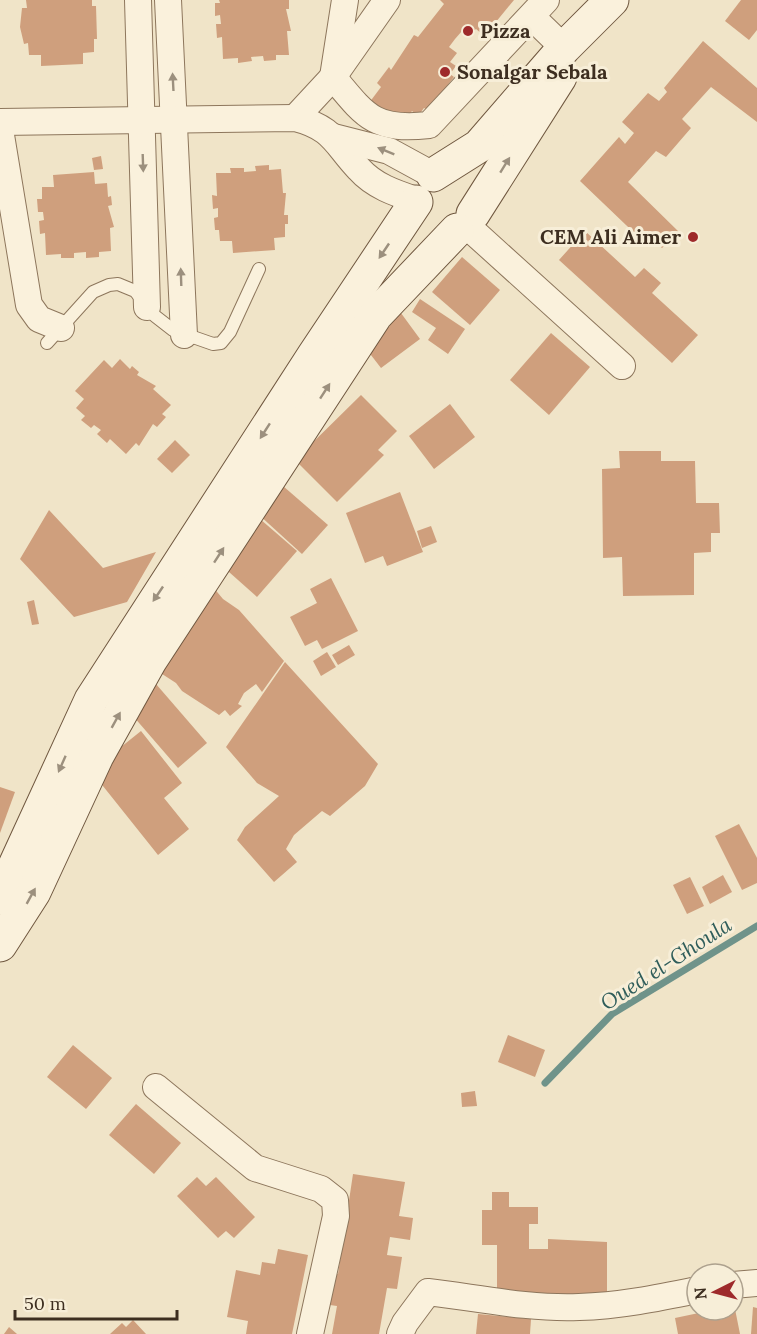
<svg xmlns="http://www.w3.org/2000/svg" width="757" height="1334" font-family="Lora,serif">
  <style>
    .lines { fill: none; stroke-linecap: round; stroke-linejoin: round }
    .stream { stroke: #6f938a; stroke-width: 7 }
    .building { fill: #cf9f7d }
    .service-casing { stroke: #8d765c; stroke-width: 14 }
    .minor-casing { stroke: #8d765c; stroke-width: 28 }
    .secondary-casing { stroke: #6f573f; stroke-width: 35 }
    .service { stroke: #faf1dc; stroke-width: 12 }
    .minor { stroke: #faf1dc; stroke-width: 26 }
    .secondary { stroke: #faf1dc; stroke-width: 33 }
    .oneway { fill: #9c907e }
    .poi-dot { fill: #9e2a2b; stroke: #f7eed8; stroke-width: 2 }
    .labels { text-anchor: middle; stroke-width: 6; stroke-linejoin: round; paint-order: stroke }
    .poi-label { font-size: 20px; font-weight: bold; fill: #3d2e20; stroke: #f7eed8; text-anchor: start }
    .water-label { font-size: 21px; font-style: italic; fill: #2f5d5a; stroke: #f7eed8 }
  </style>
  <rect width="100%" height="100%" fill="#f0e4c8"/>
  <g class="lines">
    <path class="stream" d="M545,1083L612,1014L757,926"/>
  </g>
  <g class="building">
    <path d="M26,0H92V6H96L97,39H94V52L83,53V64L41,66V55H29L28,43L24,44L20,27L22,8H27Z"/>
    <path d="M219,0H289V9H286L291,31H287L289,55H276V60L264,61L263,56L251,57L252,61L238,63V58L223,59L222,37L217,38L216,24H221L220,15L215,16V3H220Z"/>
    <path d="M440,0H514L491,28L488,26L482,34L476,29L468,35L462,31L455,39L449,47L457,53L450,62L456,66L450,74L454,77L428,110L424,108L418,116L412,111L406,119L393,122L369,103L381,87L377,83L389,67L391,70L414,35L418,37L444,4Z"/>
    <path d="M741,0H757V30L749,40L725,21Z"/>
    <path d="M703,41L757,88V122L711,87L682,119L691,128L666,157L656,151L628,182L679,232L662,248L657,243L649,247L580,181L619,137L625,144L634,133L622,122L648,93L659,101L667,92L664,88Z"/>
    <path d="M101,156L103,169L94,170L92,158Z"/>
    <path d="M269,165V170L281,169L283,193H286L284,215H288V224H285V237L274,238L275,250L233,253L232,241H220L219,230H215L214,218L218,217V208L213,209L212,195L217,196L216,173H231L230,168H244V172L256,171L255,166Z"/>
    <path d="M94,172L95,184L107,183L108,197L111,196L112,205L108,206L114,227L110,228L111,251L99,252V257L86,258V252L74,253V258H61V254L46,255L45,233L40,234L39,221L44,220L43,212H38L37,199H42V187H54L53,175Z"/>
    <path d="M585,231L635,277L644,268L661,283L652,293L698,335L672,363L559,260Z"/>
    <path d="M462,257L500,290L470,325L432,292Z"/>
    <path d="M420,299L465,329L448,354L428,340L436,328L412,312Z"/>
    <path d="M398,309L420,339L381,368L364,346L390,326L385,319Z"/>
    <path d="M551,333L590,367L549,415L510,380Z"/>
    <path d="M120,359L130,369L132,366L139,372L137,375L156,386L153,389L171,405L162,414L166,417L157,427L153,424L139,446L136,443L126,454L110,439L107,443L97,434L101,430L94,425L91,428L81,420L85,416L76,408L84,399L75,391L104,360L112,368Z"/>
    <path d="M361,395L397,431L378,450L384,455L337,502L295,460Z"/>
    <path d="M450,404L475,437L434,469L409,436Z"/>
    <path d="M175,440L190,455L172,473L157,459Z"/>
    <path d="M619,451H661V461H695L696,503H719L720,533H711V552L694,553V595L623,596L622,557L603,558L602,469L620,468Z"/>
    <path d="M283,486L328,525L302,554L258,514Z"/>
    <path d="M400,492L423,552L387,566L383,556L365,563L346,513Z"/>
    <path d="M49,510L103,568L156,552L127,602L74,617L20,559Z"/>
    <path d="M260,519L297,551L257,597L220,564Z"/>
    <path d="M431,526L437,542L422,548L417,531Z"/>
    <path d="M331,578L358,631L322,649L317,640L305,646L290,617L317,603L310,589Z"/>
    <path d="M213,587L223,599L239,610L284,661L262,692L256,684L244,693L238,704L242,706L230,716L225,710L219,715L182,691L176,683L159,672Z"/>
    <path d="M34,600L39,624L32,625L27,602Z"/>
    <path d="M349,645L355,655L338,665L332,655Z"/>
    <path d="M327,652L336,667L321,676L313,661Z"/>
    <path d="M285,662L378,764L365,786L330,816L322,811L294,835L286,849L297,862L274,882L237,840L245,827L279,796L257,783L226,747Z"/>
    <path d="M156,684L207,743L178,768L127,709Z"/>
    <path d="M141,731L182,783L164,798L189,829L158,855L91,771Z"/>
    <path d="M0,787L15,792L0,833Z"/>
    <path d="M739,824L757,858V883L742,890L715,836Z"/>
    <path d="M723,875L732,892L710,904L702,887Z"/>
    <path d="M690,877L704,906L687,914L673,885Z"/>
    <path d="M508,1035L545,1050L535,1077L498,1062Z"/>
    <path d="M73,1045L112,1078L86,1109L47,1077Z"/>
    <path d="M475,1091L477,1106L462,1107L461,1093Z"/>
    <path d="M136,1104L181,1143L154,1174L109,1135Z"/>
    <path d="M353,1174L405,1182L399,1216L413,1218L410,1240L390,1237L387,1255L402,1257L397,1289L387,1288L379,1334H332L337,1306L323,1304L328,1272L338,1274Z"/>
    <path d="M197,1177L206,1186L216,1177L255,1217L234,1238L226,1231L218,1238L177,1196Z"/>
    <path d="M492,1192H509V1207H538V1224H529V1249H548V1239L607,1242V1298L497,1299V1245H482V1210H492Z"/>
    <path d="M278,1249L308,1255L292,1334H246L248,1321L227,1317L236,1270L260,1275L262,1262L275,1264Z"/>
    <path d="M734,1304L740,1334H678L675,1318L713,1310H733Z"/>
    <path d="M753,1307L757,1308V1334H751Z"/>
    <path d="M478,1314L531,1319L530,1334H476Z"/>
    <path d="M133,1320L146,1334H110L122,1323L126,1327Z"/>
    <path d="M9,1327L17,1334H4Z"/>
  </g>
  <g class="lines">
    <g class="service-casing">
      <path id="service" d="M47,343L93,292L109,285L118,284L135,291L155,316L173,330L213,344L221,343L230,332L259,269"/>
    </g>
    <g class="minor-casing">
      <g id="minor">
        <path d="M138,0L147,307"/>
        <path d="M168,0L184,335"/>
        <path d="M345,0L333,77C366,117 375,131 429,125L546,0"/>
        <path d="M532,17L564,48"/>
        <path d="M295,118L333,77L387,0"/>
        <path d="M0,122L295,118C334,128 335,144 359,169C374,186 395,193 416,200"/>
        <path d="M0,129L29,305L39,319L61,328"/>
        <path d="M334,137L389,151L433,175"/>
        <path d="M466,225L622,366"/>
        <path d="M156,1087L255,1168L321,1189L335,1200L336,1216L310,1334"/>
        <path d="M733,1285L757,1283"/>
        <path d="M400,1334L405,1323L428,1292C478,1298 529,1309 579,1307C619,1306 658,1298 697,1290"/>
      </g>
    </g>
    <g class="secondary-casing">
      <g id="secondary">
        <path d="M433,175L479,146L564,48L612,0"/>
        <path d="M473,214L560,77"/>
        <path d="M0,898L91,700L314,355L416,202"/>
        <path d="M0,945L34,892L97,756L150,661L376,315L457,230"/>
      </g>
    </g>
    <use href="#service" class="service"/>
    <use href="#minor" class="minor"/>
    <use href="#secondary" class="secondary"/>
  </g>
  <defs><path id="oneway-solid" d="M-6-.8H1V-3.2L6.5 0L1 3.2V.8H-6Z" transform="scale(1.5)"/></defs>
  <g class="oneway">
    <use href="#oneway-solid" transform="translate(173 82) rotate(-93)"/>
    <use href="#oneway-solid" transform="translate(386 151) rotate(-158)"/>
    <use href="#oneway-solid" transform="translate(143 163) rotate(88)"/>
    <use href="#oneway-solid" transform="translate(505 165) rotate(-58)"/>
    <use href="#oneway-solid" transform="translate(384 251) rotate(124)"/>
    <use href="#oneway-solid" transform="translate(181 277) rotate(-92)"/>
    <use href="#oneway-solid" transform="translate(325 391) rotate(-57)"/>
    <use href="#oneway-solid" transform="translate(265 431) rotate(123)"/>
    <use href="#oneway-solid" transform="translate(219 555) rotate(-57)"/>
    <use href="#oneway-solid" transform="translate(158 594) rotate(124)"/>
    <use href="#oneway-solid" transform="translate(116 720) rotate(-61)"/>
    <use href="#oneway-solid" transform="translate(62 764) rotate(114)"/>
    <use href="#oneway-solid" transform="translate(31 896) rotate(-61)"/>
  </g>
  <g class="poi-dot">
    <circle cx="468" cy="31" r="6"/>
    <circle cx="445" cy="72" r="6"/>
    <circle cx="693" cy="237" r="6"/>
  </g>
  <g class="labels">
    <g class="poi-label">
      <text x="480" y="38">Pizza</text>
      <text x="457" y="79">Sonalgar Sebala</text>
      <text x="681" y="244" text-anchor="end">CEM Ali Aimer</text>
    </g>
    <g class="water-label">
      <text transform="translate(666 964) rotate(-33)" y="7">Oued el-Ghoula</text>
    </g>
  </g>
  <g transform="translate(715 1292) rotate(264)"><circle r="28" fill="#f7eed8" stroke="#ada18e" stroke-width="1.5"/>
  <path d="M0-4.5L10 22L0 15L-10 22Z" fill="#9e2a2b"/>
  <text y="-9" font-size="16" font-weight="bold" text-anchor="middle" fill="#3d2e20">N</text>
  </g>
  <path d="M15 1310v9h162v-9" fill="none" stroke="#3d2e20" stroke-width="3"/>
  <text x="24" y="1310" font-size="18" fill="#3d2e20" stroke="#f7eed8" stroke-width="4.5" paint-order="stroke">50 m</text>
</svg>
